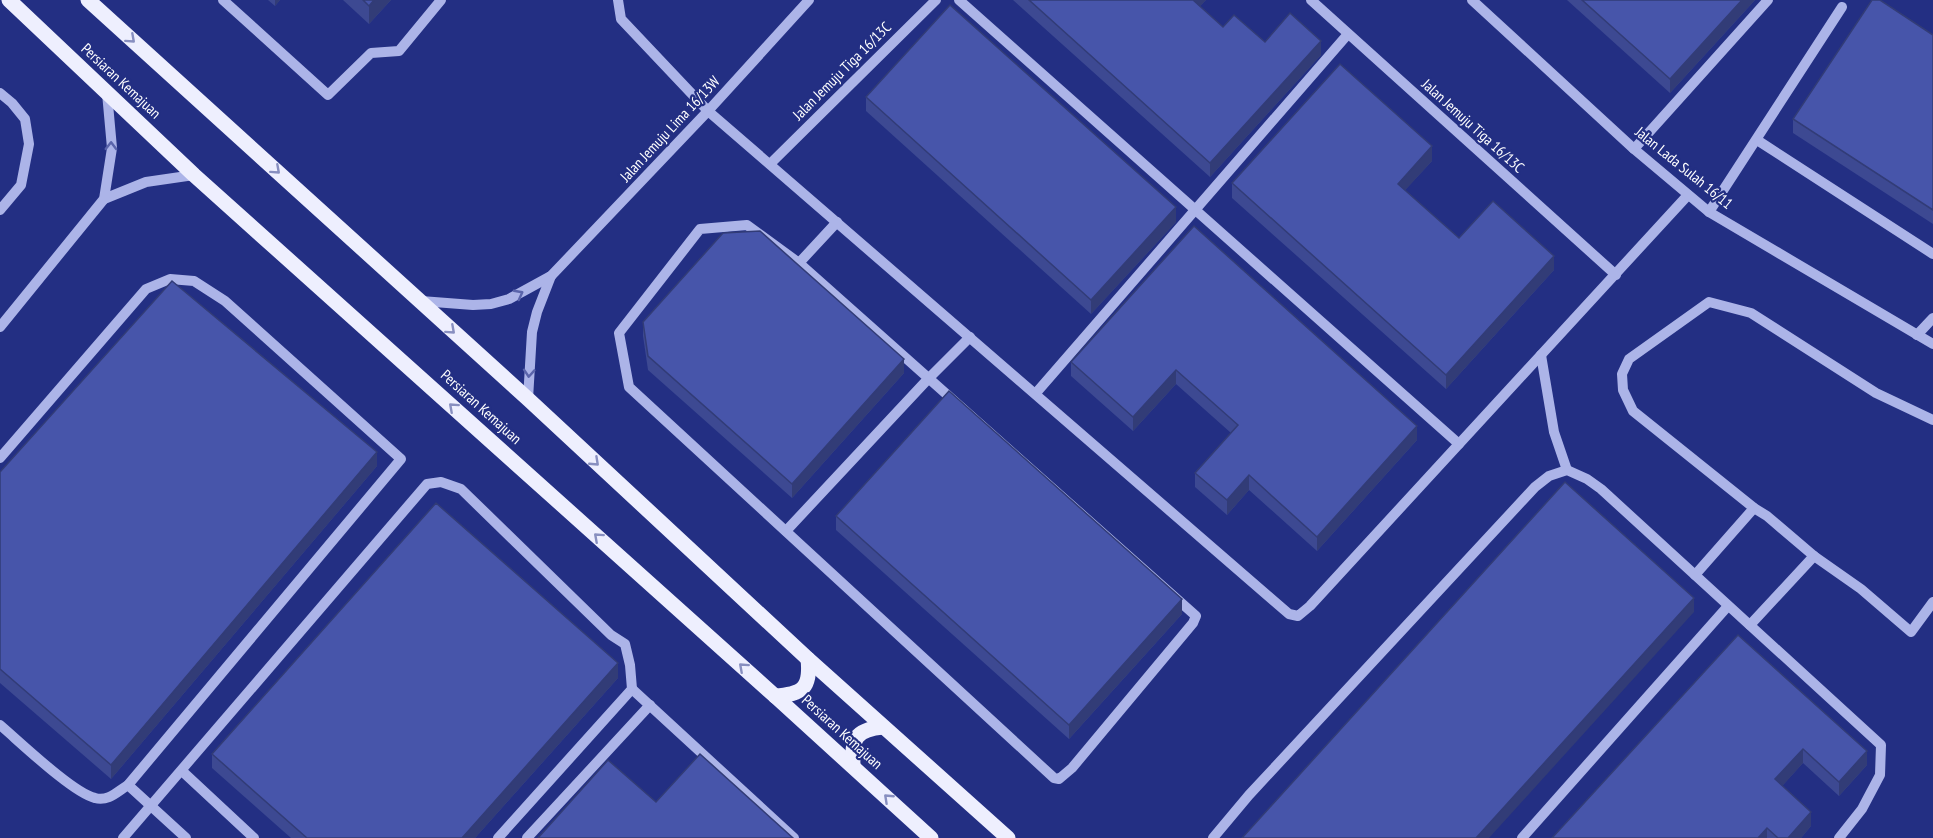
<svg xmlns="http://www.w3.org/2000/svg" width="1933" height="838" font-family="'PT Sans Narrow',sans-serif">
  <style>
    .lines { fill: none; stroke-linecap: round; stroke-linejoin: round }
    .minor { stroke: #acb4e8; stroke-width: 10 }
    .major { stroke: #eeeffe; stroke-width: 15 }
    .wall { fill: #3d4992 }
    .shaded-wall { fill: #323c77 }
    .building { fill: #4755aa; stroke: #323c77; stroke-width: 1.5 }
    .oneway { stroke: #888fc0 }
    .oneway2 { stroke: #5a64ab }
    .labels { text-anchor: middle; stroke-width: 4.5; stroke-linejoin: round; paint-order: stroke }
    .street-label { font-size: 15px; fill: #fff; stroke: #232f83 }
  </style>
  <rect width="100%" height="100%" fill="#232f83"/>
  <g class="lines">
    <g class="minor">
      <path d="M223,0L328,95L371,53L399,51L441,0"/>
      <path d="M618,0L621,19L708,111L1289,614L1298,616L1310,606L1688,195"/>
      <path d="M959,0L1459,444"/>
      <path d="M1311,0L1616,275"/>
      <path d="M1472,0L1634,149L1709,212L1933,344"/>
      <path d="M0,93L12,103L25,119L29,144L21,185L0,210"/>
      <path d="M1757,140L1933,254"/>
      <path d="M1634,149L1768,0"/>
      <path d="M770,164L936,0"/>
      <path d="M104,199L146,182L194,175"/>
      <path d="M1709,212L1842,7"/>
      <path d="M747,225L799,263L1196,616L1193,623L1072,768L1059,779L1054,778L629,387L619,333L700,229Z"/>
      <path d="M799,263L837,222"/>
      <path d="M421,301L473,305L491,304L509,299L551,276L708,111L809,0"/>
      <path d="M0,327L104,199L112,148L107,93"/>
      <path d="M1917,335L1933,318"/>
      <path d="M1541,355L1554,432L1567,470"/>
      <path d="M1036,393L1348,34"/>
      <path d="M528,399L532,332L537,312L551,276"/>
      <path d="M1933,420L1876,393L1751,313L1709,302L1629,359L1622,374L1623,390L1633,411L1754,508L1767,516L1814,556L1861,589L1911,632L1933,602"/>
      <path d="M0,458L146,289L170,279L194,281L225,301L401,459L128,785C118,791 108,802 95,798C73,793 20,742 0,725"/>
      <path d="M786,531L928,379L970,337"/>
      <path d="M1695,575L1754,508"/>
      <path d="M1750,625L1814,556"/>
      <path d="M632,689L794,838"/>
      <path d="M182,771L254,838"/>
      <path d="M128,785L186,838"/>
      <path d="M123,838L427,484L441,482L461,489L611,635L625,644L630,665L632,689L498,838"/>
      <path d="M527,838L650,705"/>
      <path d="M1213,838L1249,795L1535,487L1549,476L1567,470L1587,479L1601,489L1881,745L1880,775L1862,809L1839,838"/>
      <path d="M1522,838L1728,606"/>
    </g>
    <g class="major">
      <path d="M9,0L194,175L775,696L931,838"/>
      <path d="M88,0L528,399L808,659L1008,838"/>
      <path d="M775,696C803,694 811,688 808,659"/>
      <path d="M853,766C852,739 854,730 883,727"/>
    </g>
  </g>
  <g class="wall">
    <path d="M268,0H280L275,6Z"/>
    <path d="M343,0H391L369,24Z"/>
    <path d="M1013,0H1206L1200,6L1223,27L1265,42L1321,55L1210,177Z"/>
    <path d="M1567,0H1755L1670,93Z"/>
    <path d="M1933,35V224L1793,133V119Z"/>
    <path d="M866,97L1176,222L1091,314L866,111Z"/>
    <path d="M1432,161L1405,190L1459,238L1554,270L1446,389L1232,198V183Z"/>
    <path d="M1194,226L1417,440L1317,551L1249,490L1227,515L1195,487V473L1231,433L1176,384L1133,431L1071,376V362Z"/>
    <path d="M643,322L904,373L792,498L648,370L643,336Z"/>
    <path d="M377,466L111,779L0,683V472Z"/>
    <path d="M836,516L1182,614L1069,739L836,530Z"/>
    <path d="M1738,635L1867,765L1839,796L1803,763L1782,786L1811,826L1801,838H1552Z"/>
    <path d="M618,678L475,838H291L212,768V754Z"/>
  </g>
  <g class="shaded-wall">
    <path d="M275,0H280L275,6Z"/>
    <path d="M374,0H391L369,24V6Z"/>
    <path d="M1193,0H1206L1193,14Z"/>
    <path d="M1742,0H1755L1670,93V79Z"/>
    <path d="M1321,41V55L1210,177V163Z"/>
    <path d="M1432,146V161L1398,198V184Z"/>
    <path d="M1176,207V222L1091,314V300Z"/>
    <path d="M1554,256V270L1446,389V375Z"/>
    <path d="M904,359V373L792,498V484Z"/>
    <path d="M1176,370V384L1133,431V417Z"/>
    <path d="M1417,426V440L1317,551V537Z"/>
    <path d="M377,452V466L111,779V765Z"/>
    <path d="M1249,475V490L1227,515V500Z"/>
    <path d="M1694,598V612L1489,838H1476Z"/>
    <path d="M1182,599V614L1069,739V725Z"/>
    <path d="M618,663V678L475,838H462Z"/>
    <path d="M1803,749V763L1775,794V779Z"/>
    <path d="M1867,751V765L1839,796V782Z"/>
    <path d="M1811,812V826L1801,838H1788Z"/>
    <path d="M1767,828V838H1758Z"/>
  </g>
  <g class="building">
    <path d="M363,0H374L369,6Z"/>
    <path d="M1029,0H1193L1223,27L1234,15L1265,42L1290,13L1321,41L1210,163Z"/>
    <path d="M1582,0H1742L1670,79Z"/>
    <path d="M1872,0H1880L1933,35V210L1793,119Z"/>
    <path d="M950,5L1176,207L1091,300L866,97Z"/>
    <path d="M1340,64L1432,146L1398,184L1459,238L1493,201L1554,256L1446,375L1232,183Z"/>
    <path d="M1194,226L1417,426L1317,537L1249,475L1227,500L1195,473L1238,425L1176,370L1133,417L1071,362Z"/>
    <path d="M760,231L904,359L792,484L648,356L643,322L723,233Z"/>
    <path d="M172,281L377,452L111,765L0,669V472Z"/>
    <path d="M949,391L1182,599L1069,725L836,516Z"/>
    <path d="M1565,482L1694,598L1476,838H1242Z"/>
    <path d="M436,503L618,663L462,838H307L212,754Z"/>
    <path d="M1738,635L1867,751L1839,782L1803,749L1775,779L1811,812L1788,838H1778L1767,828L1758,838H1552Z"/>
    <path d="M700,754L793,838H538L608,760L656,802Z"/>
  </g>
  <defs><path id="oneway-chevron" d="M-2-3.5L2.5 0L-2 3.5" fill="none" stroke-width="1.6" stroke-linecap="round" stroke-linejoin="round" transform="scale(1.5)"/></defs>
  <g class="oneway">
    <use href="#oneway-chevron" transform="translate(131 39) rotate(42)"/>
    <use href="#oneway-chevron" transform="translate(276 170) rotate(42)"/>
    <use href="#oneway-chevron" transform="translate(451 330) rotate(42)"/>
    <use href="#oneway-chevron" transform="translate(453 407) rotate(-138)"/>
    <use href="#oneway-chevron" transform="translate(595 462) rotate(43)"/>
    <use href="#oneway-chevron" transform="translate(598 537) rotate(-138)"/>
    <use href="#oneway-chevron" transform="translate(743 667) rotate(-138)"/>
    <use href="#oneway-chevron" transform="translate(888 798) rotate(-137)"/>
  </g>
  <g class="oneway2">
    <use href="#oneway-chevron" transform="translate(111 146) rotate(-89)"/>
    <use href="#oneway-chevron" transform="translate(519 294) rotate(-28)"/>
    <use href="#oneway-chevron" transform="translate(529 373) rotate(94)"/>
  </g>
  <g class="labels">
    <g class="street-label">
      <text transform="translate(842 71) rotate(-45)" y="5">Jalan Jemuju Tiga 16/13C</text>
      <text transform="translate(121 81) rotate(43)" y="5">Persiaran Kemajuan</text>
      <text transform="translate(1473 126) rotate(42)" y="5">Jalan Jemuju Tiga 16/13C</text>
      <text transform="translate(670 129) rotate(-47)" y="5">Jalan Jemuju Lima 16/13W</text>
      <text transform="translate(1684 168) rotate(39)" y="5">Jalan Lada Sulah 16/11</text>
      <text transform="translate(481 407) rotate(42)" y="5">Persiaran Kemajuan</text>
      <text transform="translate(842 732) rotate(42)" y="5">Persiaran Kemajuan</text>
    </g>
  </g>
</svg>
